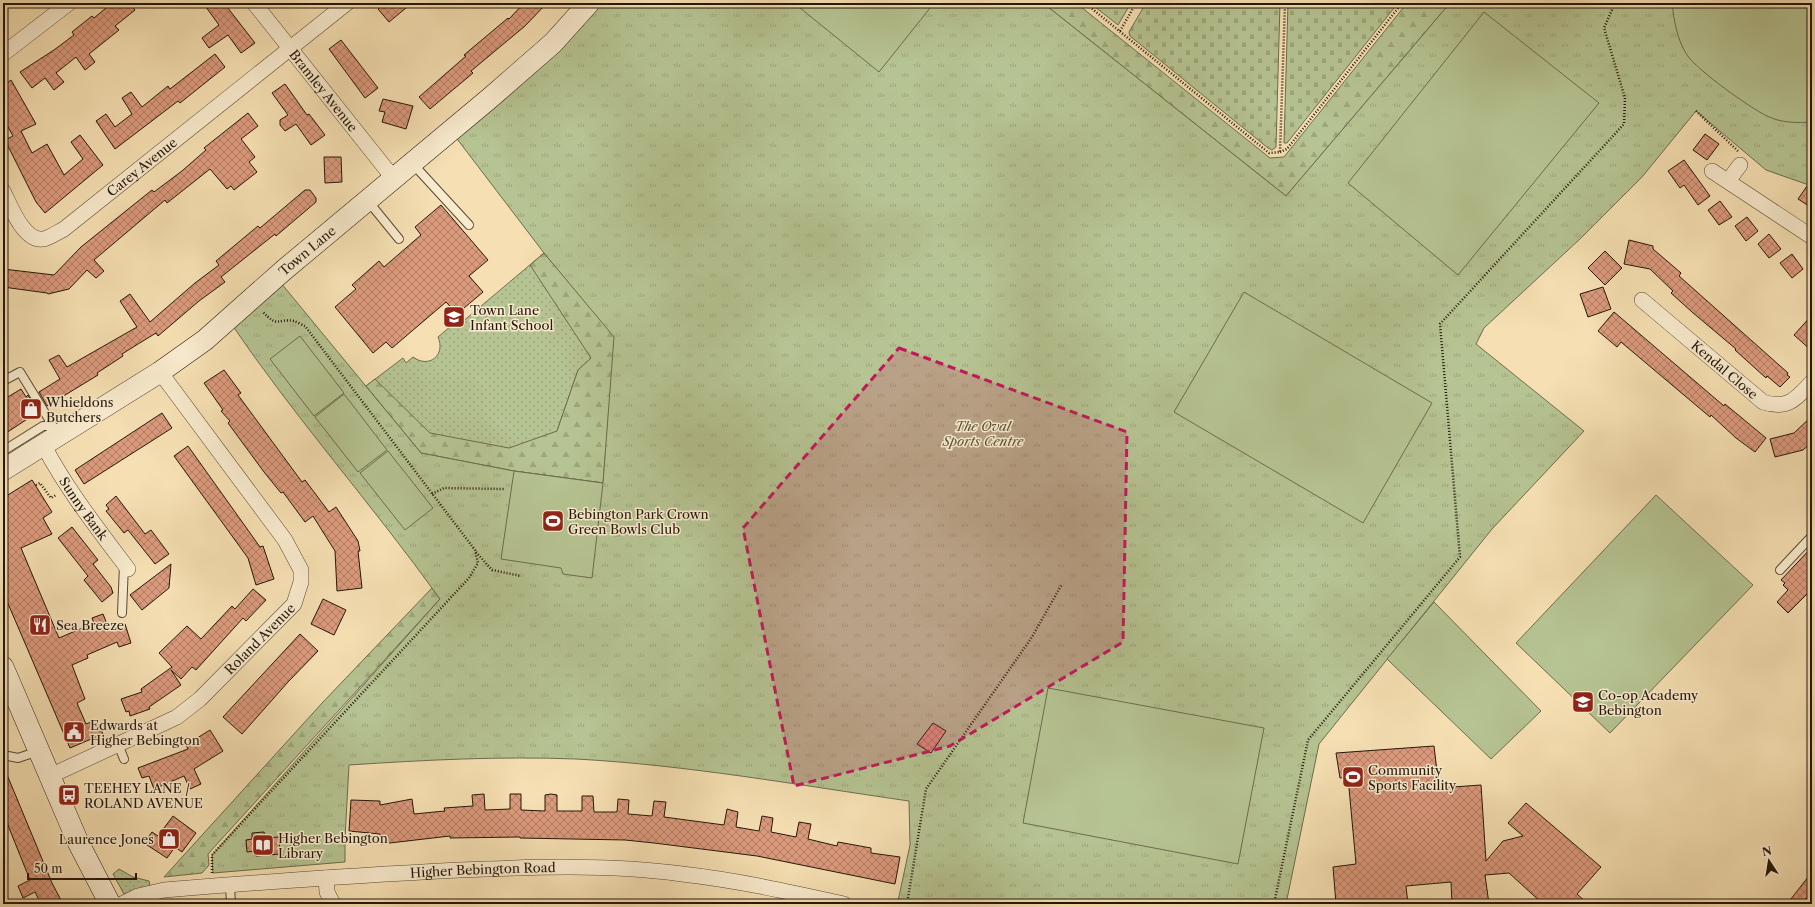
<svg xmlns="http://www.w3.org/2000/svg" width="1815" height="907" font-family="'Libre Caslon Text',serif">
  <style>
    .grass { fill: url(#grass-dots); stroke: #6d6c4e }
    .forest { fill: url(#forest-firs); stroke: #6d6c4e }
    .cemetery { fill: url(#cemetery-stones); stroke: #6d6c4e }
    .park { fill: url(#park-tufts); stroke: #6d6c4e }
    .pitch { fill: #b6c392; stroke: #6d6c4e }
    .building { fill: url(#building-cross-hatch); stroke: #241609 }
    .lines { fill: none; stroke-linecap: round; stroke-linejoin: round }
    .lane-casing { stroke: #584834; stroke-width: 10 }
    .street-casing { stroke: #584834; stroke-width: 16 }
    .secondary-casing { stroke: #241609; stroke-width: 22 }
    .path { stroke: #241609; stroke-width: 2.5; stroke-dasharray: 1 2; stroke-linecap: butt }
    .lane { stroke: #f9ebce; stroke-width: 8 }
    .street { stroke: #f9ebce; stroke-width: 15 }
    .secondary { stroke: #f9ebce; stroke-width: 21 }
    .marked { fill: #c2185b; fill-opacity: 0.2; stroke: #c2185b; stroke-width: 3; stroke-dasharray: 8 5; stroke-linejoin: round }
    .labels { text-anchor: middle; stroke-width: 3; stroke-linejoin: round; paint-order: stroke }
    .street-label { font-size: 13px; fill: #241609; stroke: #f9ebce }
    .poi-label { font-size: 13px; fill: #241609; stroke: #f9ebce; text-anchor: start }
    .park-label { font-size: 13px; font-style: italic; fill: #575339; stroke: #f9ebce }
  </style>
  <defs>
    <pattern id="grass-dots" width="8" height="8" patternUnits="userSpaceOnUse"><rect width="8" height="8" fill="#b6c392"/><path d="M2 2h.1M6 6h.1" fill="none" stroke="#9ca77d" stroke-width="1.8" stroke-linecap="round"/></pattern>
    <pattern id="forest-firs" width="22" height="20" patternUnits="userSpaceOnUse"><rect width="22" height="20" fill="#b6c392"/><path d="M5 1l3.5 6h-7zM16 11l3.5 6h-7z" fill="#9ca77d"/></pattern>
    <pattern id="cemetery-stones" width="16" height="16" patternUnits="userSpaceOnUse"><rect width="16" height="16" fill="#b6c392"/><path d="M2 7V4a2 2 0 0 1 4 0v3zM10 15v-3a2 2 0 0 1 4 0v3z" fill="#9ca77d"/></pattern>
    <pattern id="park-tufts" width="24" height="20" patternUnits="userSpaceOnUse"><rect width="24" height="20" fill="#b6c392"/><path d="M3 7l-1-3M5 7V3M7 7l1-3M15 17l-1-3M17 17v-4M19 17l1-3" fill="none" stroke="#9ca77d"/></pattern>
    <pattern id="building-cross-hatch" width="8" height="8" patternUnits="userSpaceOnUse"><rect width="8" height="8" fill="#dc9a7d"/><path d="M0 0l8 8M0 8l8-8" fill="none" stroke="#b27d65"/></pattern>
  </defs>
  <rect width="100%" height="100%" fill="#f6e0b3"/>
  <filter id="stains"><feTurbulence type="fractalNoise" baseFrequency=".005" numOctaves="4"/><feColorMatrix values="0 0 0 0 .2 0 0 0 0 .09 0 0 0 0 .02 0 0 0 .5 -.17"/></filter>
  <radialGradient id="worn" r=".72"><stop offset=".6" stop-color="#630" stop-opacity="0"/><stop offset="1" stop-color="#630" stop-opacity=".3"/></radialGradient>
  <g class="grass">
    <path d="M544,253L615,337L578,370L557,431L514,471L421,453L366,386L403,358L406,363L413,357C429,369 446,355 438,337L458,320L461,323Z"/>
    <path d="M119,869L133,877L149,881L150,886L124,894L113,874Z"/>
  </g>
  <g class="forest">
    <path d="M1043,3H1076L1270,158L1284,157L1407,3H1450L1286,196Z"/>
    <path d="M544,253L615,337L603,483L514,471L421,453L366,386L375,379L430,433L509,448L557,431L578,370L591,358L530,265Z"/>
    <path d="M432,588L440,599L208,854L209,865L202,873L164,877L323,702Z"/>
  </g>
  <g class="cemetery">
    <path d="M1090,3H1131L1118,25Z"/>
    <path d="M1146,3H1280L1276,147L1272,150L1268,148L1130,36L1129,32Z"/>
    <path d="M1288,3H1398L1287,143H1284Z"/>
  </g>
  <path class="park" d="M589,3H1043L1286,196L1450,3H1812V188L1806,184L1766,170L1696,111L1642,177L1581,238L1484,328L1476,344L1584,431L1492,529L1319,744L1286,904H899L898,901L910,845L909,801C798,785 687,765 576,759C500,756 425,760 349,765L345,838V862L213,873L212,855L440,599C372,504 294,417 228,319L276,277L421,453L514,471L603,483L614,337L544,253L451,131Z"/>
  <g class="pitch">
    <path d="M794,3H934L879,72Z"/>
    <path d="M1672,3H1812V122C1797,123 1781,123 1767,116C1750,108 1697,70 1687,55C1677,40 1674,20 1672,3Z"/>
    <path d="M1484,12L1599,103L1458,275L1348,183Z"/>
    <path d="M1244,292L1432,403L1363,523L1174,412Z"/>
    <path d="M300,336L344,393L314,416L270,359Z"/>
    <path d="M344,394L387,450L358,472L315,417Z"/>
    <path d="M388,451L433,508L405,530L360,473Z"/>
    <path d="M514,471L603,483L592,578L563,574L561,568L501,559Z"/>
    <path d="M1656,495L1753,585L1610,733L1516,643Z"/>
    <path d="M1434,602L1541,711L1491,759L1387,659Z"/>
    <path d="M1048,688L1264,728L1238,864L1023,823Z"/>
  </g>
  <g class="building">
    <path d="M112,3H129L135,10L115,26L119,30L89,54L95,62L85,70L76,57L56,73L64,82L54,90L45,78L32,88L20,72L54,50L74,35L72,32L92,16L94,18Z"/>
    <path d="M203,3H224L255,43L241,53L228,35L209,48L202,38L219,25Z"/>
    <path d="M385,3H412L389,22L378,9Z"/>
    <path d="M524,3H547L525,26L471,71L473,73L430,109L419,97L466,56L464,55L508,18L509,19Z"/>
    <path d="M341,40L378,88L365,98L329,49Z"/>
    <path d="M215,54L225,67L180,103L178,101L115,149L96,121L106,114L115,127L132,114L122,98L131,92L142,107L168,86L170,89Z"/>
    <path d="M11,80L36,124L21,131L32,153L47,144L64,175L83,159L71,142L80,135L103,165L45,213L36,202L5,140L13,136L3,118V86Z"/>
    <path d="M285,84L307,115L309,114L325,135L311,145L296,124L285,131L280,125V120L288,115L272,93Z"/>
    <path d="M383,99L413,106L406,129L382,122L385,112L379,111Z"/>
    <path d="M248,113L258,126L241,139L255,157L249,162L257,172L234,190L231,186L227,189L210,169L167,203L165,200L94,260L104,271L96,278L87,270L69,289L48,294L47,293L3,287V269L54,275L81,247L152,190L154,192L182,171L206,150L204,148Z"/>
    <path d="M1705,134L1719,144L1707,160L1693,150Z"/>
    <path d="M324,157H341L342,182L325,183Z"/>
    <path d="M1684,160L1710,196L1698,205L1684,185L1680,188L1668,171Z"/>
    <path d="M1812,179V208L1798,199Z"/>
    <path d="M305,190H310L316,198V202L276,236L275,234L221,277L225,282L199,301L158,336L156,333L138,344L122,354L123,356L97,373L98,375L47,406L39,392L60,379L49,360L59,355L67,367L137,327L120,301L130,294L150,322L195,283L219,265L216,261L258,226L260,228Z"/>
    <path d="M1720,201L1732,217L1719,225L1708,210Z"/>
    <path d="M441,205L488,260L469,276L483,292L457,314L446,302L392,348L386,342L373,353L335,307L356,289L352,285L379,261L384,267L421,235L415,227Z"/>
    <path d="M1747,217L1758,231L1746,241L1735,226Z"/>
    <path d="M1769,234L1781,249L1769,258L1758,244Z"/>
    <path d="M1629,240L1653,246V249L1681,273L1679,276L1788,373L1787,375L1790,377L1780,387L1767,376L1766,378L1735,350L1736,349L1692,312L1671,293L1673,291L1650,269L1624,264Z"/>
    <path d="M1605,251L1622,268L1605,285L1588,268Z"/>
    <path d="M1792,254L1803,269L1792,278L1780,263Z"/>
    <path d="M1603,287L1611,309L1588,317L1580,294Z"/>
    <path d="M1614,312L1724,406L1725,404L1766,438L1755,452L1736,438L1711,415L1710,417L1621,342L1617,347L1598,331Z"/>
    <path d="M1812,315V351L1794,335Z"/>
    <path d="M224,370L241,393L238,395L302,482L305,480L329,512L336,507L358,541L360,551H358L362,588L337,591L335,551L323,532L313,516L305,522L283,492L281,493L264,472L228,423L230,421L221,411L223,410L204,383Z"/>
    <path d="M21,389L26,397L28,395L38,412L3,435V400Z"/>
    <path d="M162,413L172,428L84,484L75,470Z"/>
    <path d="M1812,416V442L1803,450L1775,457L1770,439L1794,433Z"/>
    <path d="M188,446L260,547L263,546L274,579L256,585L248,558L174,456Z"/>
    <path d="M32,480L52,512L43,518L52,534L21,548L59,638L94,623L92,618L103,614L109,629L125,624L131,643L119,647L117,642L87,655L88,658L72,665L85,699L77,703L86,724L97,720L103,734L70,748L3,592V498Z"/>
    <path d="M116,496L145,534L151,530L169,554L155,564L128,530L124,533L106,511L109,509L106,505Z"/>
    <path d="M72,527L98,560L93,564L111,587L113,593L102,602L84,580L88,576L58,538Z"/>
    <path d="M1812,547V589L1788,613L1777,602L1788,590L1783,585L1785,583L1781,580Z"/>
    <path d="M171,564L169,588L142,610L130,595Z"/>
    <path d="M253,589L266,600L246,621L243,618L196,670L192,667L181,679L171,670L181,685L149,707L150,709L130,716L129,711L126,712L121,699L142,692L141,689L172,667L159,653L187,626L201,639L232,606L235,609Z"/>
    <path d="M323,599L346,610L334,635L311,624Z"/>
    <path d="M300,634L318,651L288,682L242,734L223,717Z"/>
    <path d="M933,723L946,731L931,753L917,744Z"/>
    <path d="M210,730L223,751L194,769L201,784L190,789L184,776L154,789L149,776L142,778L138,768L188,749L186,745Z"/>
    <path d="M1434,746L1439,788L1481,785L1486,861L1503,841L1523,836L1508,823L1526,803L1601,867L1577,894L1588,904H1543L1509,873L1485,875L1489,904H1452L1451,882L1406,886L1408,904H1336L1333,867L1356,864L1348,777L1340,778L1336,753Z"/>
    <path d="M3,765L52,883L63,904H41L35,892L23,898L18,886L30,880L3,813Z"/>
    <path d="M484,794L485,810L510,809V794H521V810L545,811V795L551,794L557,795V811H582V796H593L594,812H617L618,799L629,800L628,814L652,816L654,801L666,802L664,817L724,825L727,809L738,812L736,827L759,831L762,816L773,818L771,832L796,837L799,822L811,824L808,839L837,846L838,842L871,848V853L900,857L895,884L757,856L654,843L625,840L520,838V837L450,838V836L381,844L380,834L349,831L351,800L380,801V805L412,799L414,814L445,811L444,808L473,806L472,795Z"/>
    <path d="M173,816L196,833L182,852L175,847L167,858L144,843L152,832L158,836Z"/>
    <path d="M264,832L265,838L279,837L280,854L256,856V851L247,852L246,840L252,839V833Z"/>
    <path d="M1812,872V891L1802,904H1787Z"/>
  </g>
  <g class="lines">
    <g class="lane-casing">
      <g id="lane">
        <path d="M413,164L469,225"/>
        <path d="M368,201L399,239"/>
        <path d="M3,381L20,372L53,426"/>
        <path d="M3,451L43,426H53L55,430"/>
        <path d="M1780,570L1812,536"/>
        <path d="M122,613L124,565"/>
        <path d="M118,744L124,759"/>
        <path d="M3,755L18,758L39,751"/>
        <path d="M230,885L231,904"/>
      </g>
    </g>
    <g class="street-casing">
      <g id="street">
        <path id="s1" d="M254,3L394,179"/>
        <path d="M3,54L69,3"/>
        <path d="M1712,171L1812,237"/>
        <path d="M1728,181L1740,165"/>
        <path id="s2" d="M3,191C10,205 24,243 44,239C51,237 58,232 64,229L347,3"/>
        <path id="s3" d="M1642,300L1763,402C1788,410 1796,399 1812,382"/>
        <path id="s4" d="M44,446C67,490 98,529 128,569"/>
        <path id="s5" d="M50,776L177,717L200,699L294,604L301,582V570L285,540L160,372"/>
        <path d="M326,878L327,892L333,904"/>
        <path id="s6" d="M122,904L138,896L164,890C262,882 361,875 459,870C533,867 608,864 682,874C736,880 790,892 844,904"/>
      </g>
    </g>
    <g class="secondary-casing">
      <g id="secondary">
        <path id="s7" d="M3,470L160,372L205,340L284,270L490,98L553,43L589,3"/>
        <path d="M3,667L78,842L110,904"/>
      </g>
    </g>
    <g class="path">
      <path d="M1085,3L1269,153L1280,152L1285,3"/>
      <path d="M1120,31L1136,3"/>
      <path d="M1696,111L1739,152"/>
      <path d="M1280,152L1287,149L1402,3"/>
      <path d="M36,485L40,483L51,498L56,495"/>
      <path d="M1808,489L1812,485"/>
      <path d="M432,494L444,488L504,489"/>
      <path d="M476,552L492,570L521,576"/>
      <path d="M212,873V855L469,578L478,563L475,550L305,326C302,325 297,322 294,321C276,318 279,329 262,311"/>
      <path d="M907,904L926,789L1032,637L1062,584"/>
      <path d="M1274,904L1308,740L1460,557L1440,324L1624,124L1625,98L1604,28L1615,3"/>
    </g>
    <use href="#lane" class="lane"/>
    <use href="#street" class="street"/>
    <use href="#secondary" class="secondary"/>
  </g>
  <path class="marked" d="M899,348L1127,432L1123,642L950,746L794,786L743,528Z"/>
  <defs>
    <g id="school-square" transform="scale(1.15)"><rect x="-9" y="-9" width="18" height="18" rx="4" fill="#8f2418" stroke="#f9ebce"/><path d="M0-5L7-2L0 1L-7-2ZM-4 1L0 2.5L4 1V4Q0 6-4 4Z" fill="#fff"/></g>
    <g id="shop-square" transform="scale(1.15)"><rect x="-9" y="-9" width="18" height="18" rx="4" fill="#8f2418" stroke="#f9ebce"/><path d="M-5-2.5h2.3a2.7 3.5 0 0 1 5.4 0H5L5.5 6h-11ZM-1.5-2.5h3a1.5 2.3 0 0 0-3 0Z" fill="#fff"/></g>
    <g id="stadium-square" transform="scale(1.15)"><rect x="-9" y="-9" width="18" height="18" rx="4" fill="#8f2418" stroke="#f9ebce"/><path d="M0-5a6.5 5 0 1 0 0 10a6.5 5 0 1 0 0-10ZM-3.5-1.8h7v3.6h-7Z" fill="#fff"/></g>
    <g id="restaurant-square" transform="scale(1.15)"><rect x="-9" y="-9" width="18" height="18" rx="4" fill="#8f2418" stroke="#f9ebce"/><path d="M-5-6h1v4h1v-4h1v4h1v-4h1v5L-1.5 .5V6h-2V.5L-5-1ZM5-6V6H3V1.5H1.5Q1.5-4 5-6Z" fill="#fff"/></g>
    <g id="civic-square" transform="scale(1.15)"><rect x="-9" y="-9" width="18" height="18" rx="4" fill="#8f2418" stroke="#f9ebce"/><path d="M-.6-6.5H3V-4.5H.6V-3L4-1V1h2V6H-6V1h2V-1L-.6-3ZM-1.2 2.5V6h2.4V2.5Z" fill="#fff"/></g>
    <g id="bus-square" transform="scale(1.15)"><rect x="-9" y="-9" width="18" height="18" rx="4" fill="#8f2418" stroke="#f9ebce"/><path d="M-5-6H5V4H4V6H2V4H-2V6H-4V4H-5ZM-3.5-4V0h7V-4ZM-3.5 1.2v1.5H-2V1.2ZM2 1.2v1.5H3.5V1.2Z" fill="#fff"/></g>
    <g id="library-square" transform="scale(1.15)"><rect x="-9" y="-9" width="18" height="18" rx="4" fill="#8f2418" stroke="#f9ebce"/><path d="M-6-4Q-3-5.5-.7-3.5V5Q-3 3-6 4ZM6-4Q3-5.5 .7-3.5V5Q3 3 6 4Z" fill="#fff"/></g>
  </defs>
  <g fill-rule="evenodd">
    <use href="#school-square" x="454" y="317"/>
    <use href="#shop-square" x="31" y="409"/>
    <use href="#stadium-square" x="553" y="521"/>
    <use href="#restaurant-square" x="40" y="625"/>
    <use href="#school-square" x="1583" y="702"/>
    <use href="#civic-square" x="74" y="732"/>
    <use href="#stadium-square" x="1353" y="777"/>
    <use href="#bus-square" x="69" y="795"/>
    <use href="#shop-square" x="169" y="839"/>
    <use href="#library-square" x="263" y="845"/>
  </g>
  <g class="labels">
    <g class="street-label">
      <text dy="5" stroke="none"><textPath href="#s1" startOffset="112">Bramley Avenue</textPath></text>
      <text dy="5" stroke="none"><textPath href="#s2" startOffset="189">Carey Avenue</textPath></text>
      <text dy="5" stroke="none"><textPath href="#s7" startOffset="376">Town Lane</textPath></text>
      <text dy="5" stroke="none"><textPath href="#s3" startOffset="108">Kendal Close</textPath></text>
      <text dy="5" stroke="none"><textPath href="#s4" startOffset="74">Sunny Bank</textPath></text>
      <text dy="5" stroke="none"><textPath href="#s5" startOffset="254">Roland Avenue</textPath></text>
      <text dy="5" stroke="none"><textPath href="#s6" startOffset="364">Higher Bebington Road</textPath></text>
    </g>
    <g class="poi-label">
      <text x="470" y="315">Town Lane<tspan x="470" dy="15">Infant School</tspan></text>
      <text x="46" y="407">Whieldons<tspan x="46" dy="15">Butchers</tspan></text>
      <text x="568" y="519">Bebington Park Crown<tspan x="568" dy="15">Green Bowls Club</tspan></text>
      <text x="56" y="630">Sea Breeze</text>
      <text x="1598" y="700">Co-op Academy<tspan x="1598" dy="15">Bebington</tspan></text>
      <text x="90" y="730">Edwards at<tspan x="90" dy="15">Higher Bebington</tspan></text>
      <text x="1368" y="775">Community<tspan x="1368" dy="15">Sports Facility</tspan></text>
      <text x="84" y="793">TEEHEY LANE /<tspan x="84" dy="15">ROLAND AVENUE</tspan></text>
      <text x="278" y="843">Higher Bebington<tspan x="278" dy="15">Library</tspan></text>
      <text x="154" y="844" text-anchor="end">Laurence Jones</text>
    </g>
    <g class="park-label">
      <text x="983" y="431">The Oval<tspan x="983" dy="15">Sports Centre</tspan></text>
    </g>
  </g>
  <rect width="1815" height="907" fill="none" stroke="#f6e0b3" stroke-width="16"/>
  <rect x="4" y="4" width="1807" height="899" fill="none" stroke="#241609" stroke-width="2"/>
  <rect x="8" y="8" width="1799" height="891" fill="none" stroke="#241609"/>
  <g transform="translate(1769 861) rotate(348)" stroke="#f9ebce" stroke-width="3" paint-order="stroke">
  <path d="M0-3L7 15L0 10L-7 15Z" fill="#241609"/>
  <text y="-6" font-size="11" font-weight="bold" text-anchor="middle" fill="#241609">N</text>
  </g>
  <path d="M28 873v6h108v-6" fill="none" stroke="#241609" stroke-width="2"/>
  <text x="34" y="873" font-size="12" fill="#241609" stroke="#f9ebce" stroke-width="3" paint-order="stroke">50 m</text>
  <rect width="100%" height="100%" filter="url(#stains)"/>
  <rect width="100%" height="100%" fill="url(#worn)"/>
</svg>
